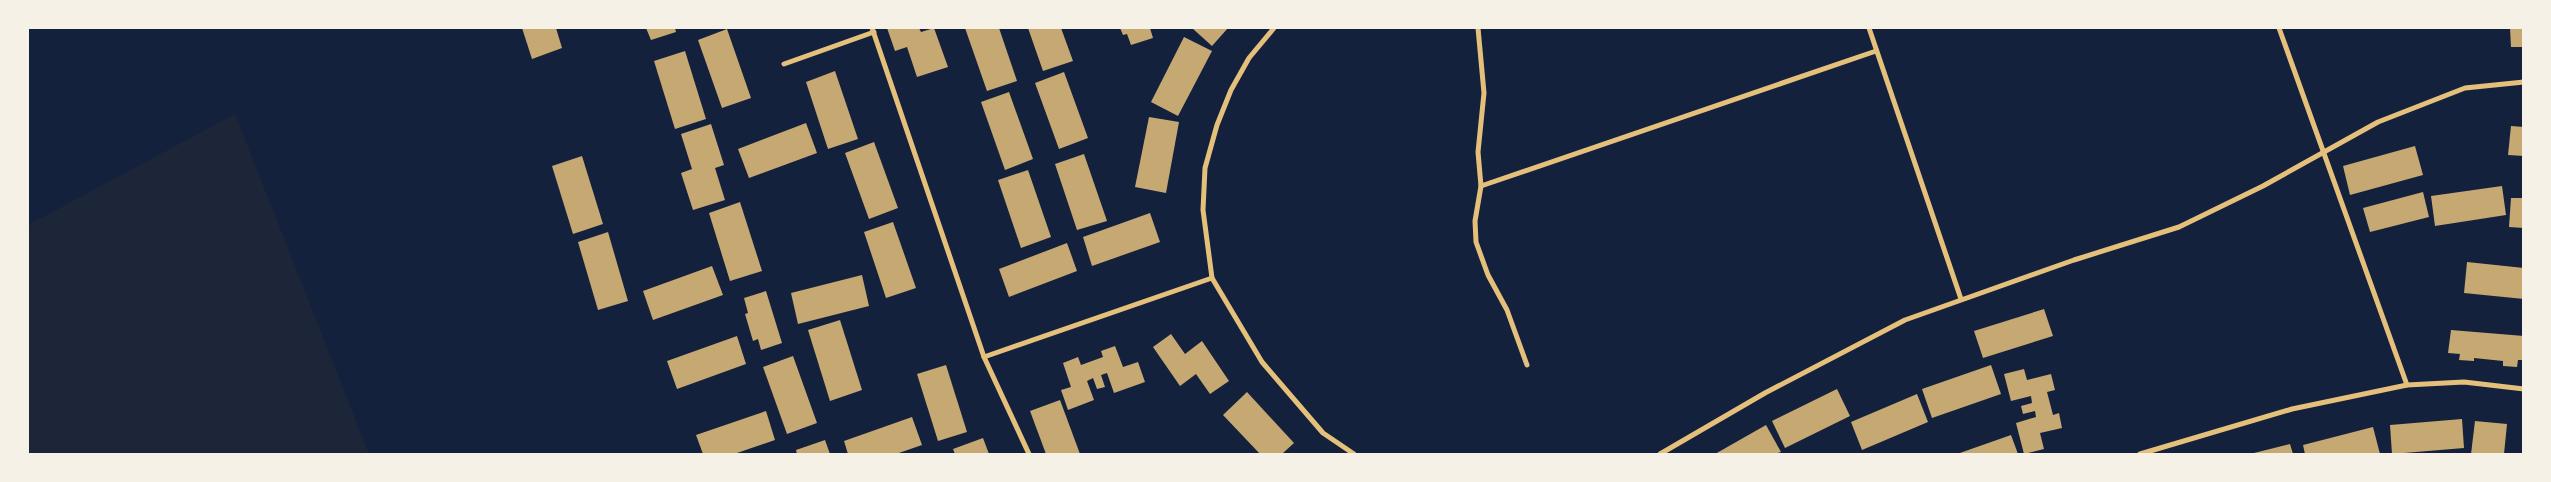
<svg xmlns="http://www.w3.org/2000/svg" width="2551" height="482" font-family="'Fira Sans Condensed',sans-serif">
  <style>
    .green { fill: #1d2539 }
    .building { fill: #c6a872 }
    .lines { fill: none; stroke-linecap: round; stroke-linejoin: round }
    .minor { stroke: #e5c07b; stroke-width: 5 }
  </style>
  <rect width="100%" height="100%" fill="#14213d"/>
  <path class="green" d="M235,114L369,454H28V225Z"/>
  <g class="building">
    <path d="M522,28H556L562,48L532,59Z"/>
    <path d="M646,28H675L676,32L651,40Z"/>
    <path d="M887,28H919L921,32L934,28L948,67L917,77L907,47L895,51Z"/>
    <path d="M965,28H999L1017,81L987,91Z"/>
    <path d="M1028,28H1061L1073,61L1043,71Z"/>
    <path d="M1120,28H1150L1153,38L1131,45L1127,34L1123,35Z"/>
    <path d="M1192,28H1228L1212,46Z"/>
    <path d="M2510,28H2524V47H2511Z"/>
    <path d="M727,29L751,98L722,108L698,40Z"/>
    <path d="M1184,37L1212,51L1178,116L1151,102Z"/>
    <path d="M685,51L706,119L675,129L654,61Z"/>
    <path d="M835,71L858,139L828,149L806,82Z"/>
    <path d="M1064,72L1088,138L1059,149L1035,83Z"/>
    <path d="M1009,92L1033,159L1005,170L981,102Z"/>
    <path d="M1149,117L1179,122L1166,193L1135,187Z"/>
    <path d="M806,123L817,153L749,178L738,149Z"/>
    <path d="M711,124L724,165L715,168L725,200L693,210L681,173L692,169L681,134Z"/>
    <path d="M2511,126L2524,127V156L2508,155Z"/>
    <path d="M874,142L898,208L869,219L845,153Z"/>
    <path d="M2415,146L2423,175L2350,195L2343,166Z"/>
    <path d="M1084,154L1107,221L1077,230L1055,164Z"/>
    <path d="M582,156L603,224L573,234L552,166Z"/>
    <path d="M1028,170L1051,237L1021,248L998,180Z"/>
    <path d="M2502,186L2506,215L2435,226L2431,196Z"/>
    <path d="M2423,192L2429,217L2370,232L2363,208Z"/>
    <path d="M2511,198H2524V228L2509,227Z"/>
    <path d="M740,202L762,271L730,281L709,213Z"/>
    <path d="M1150,213L1160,242L1092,266L1083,237Z"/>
    <path d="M893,222L916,288L886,298L864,232Z"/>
    <path d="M608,232L628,301L598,310L578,242Z"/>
    <path d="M1067,243L1077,271L1009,297L999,269Z"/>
    <path d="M2467,262L2524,268V299L2464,293Z"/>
    <path d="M712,266L723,295L653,320L643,291Z"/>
    <path d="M862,275L869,306L798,324L791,293Z"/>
    <path d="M766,291L782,343L761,350L758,339L753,341L745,314L748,313L744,298Z"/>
    <path d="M2044,309L2053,336L1983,358L1974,331Z"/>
    <path d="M840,320L862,390L830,401L808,330Z"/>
    <path d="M2451,330L2524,336V360H2518L2517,367L2503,366V361L2474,358V361L2459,360L2460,354L2448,353Z"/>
    <path d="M1171,334L1185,354L1202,341L1229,381L1210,394L1196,374L1180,386L1153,347Z"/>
    <path d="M737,336L746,364L677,389L667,361Z"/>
    <path d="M1115,346L1123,367L1138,362L1145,382L1114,393L1107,373L1101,375L1105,387L1097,389L1093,378L1087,381L1094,400L1068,410L1061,390L1071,387L1063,363L1078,357L1081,365L1103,357L1101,351Z"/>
    <path d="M793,356L817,423L787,434L763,367Z"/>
    <path d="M946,365L967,432L938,441L917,374Z"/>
    <path d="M1991,365L2001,394L1932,418L1922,389Z"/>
    <path d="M2024,369L2027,380L2051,374L2055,390L2047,392L2053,415L2059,413L2062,428L2040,433L2044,449L2024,454L2016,423L2036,417L2035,411L2023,414L2021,406L2032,403L2031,396L2011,401L2004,374Z"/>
    <path d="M1837,389L1850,416L1785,448L1772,421Z"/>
    <path d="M1247,392L1294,443L1282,454H1260L1223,415Z"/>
    <path d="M1917,394L1928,422L1862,450L1851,422Z"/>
    <path d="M1060,400L1080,454H1046L1030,411Z"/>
    <path d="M766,411L775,440L734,454H703L696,435Z"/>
    <path d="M912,417L922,445L896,454H848L844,441Z"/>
    <path d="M2462,419L2464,448L2392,454L2390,425Z"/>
    <path d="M2475,421L2507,424L2504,454H2471Z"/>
    <path d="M1766,425L1781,452L1775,454H1715Z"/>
    <path d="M2373,427L2380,454H2305L2303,445Z"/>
    <path d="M2011,435L2018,454H1957Z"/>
    <path d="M983,438L989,454H955L953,449Z"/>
    <path d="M825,440L830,454H797L796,450Z"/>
    <path d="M2290,444L2293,454H2250Z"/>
  </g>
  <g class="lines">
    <g class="minor">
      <path d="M872,28L984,357L1029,454"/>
      <path d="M1274,28L1249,58L1231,90L1217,125L1205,168L1203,210L1212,278L1262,362L1323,433L1354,454"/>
      <path d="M1478,28L1484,93L1478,152L1481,186L1475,221L1476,242L1488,275L1507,310L1527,365"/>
      <path d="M1869,28L1961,299"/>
      <path d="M2279,28L2407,385"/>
      <path d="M784,64L874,32"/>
      <path d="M1481,186L1876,51"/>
      <path d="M984,357L1212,278"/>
      <path d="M1660,454L1765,393L1905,320L2074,260L2179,227L2263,186L2378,122L2465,88L2524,82"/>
      <path d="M2140,454L2292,409L2407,385L2464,382L2524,389"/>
    </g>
  </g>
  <rect width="2551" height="482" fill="none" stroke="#f6f1e7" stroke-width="58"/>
</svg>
